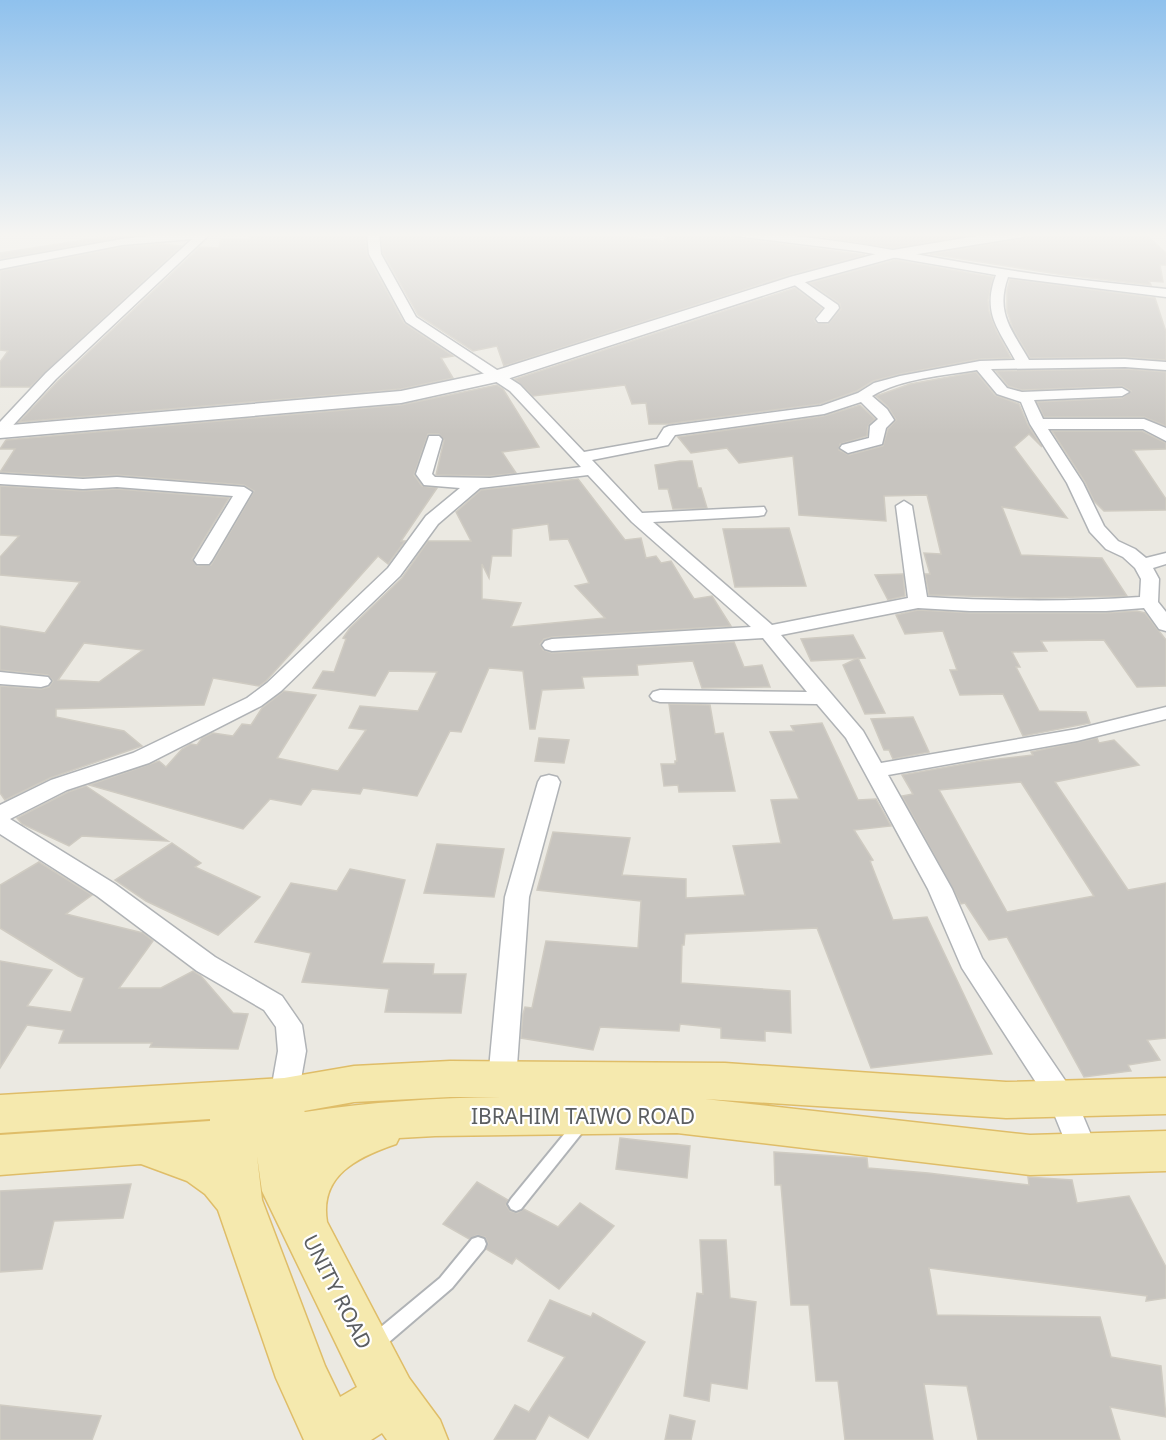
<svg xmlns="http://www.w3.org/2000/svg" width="1166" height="1440" font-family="'Noto Sans',sans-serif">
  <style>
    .building { fill: #c7c4bf; stroke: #cfcbc2; stroke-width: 1.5; fill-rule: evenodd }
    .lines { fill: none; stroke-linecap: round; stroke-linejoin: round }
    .service-casing { stroke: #b0b3b6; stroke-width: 4 }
    .minor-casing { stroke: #b0b3b6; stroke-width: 3 }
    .tertiary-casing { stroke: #b0b3b6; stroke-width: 3 }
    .primary-casing { stroke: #dfbd68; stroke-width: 3 }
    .service { fill: #fff; fill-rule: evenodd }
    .minor { fill: #fff; fill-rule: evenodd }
    .tertiary { fill: #fff; fill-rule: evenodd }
    .primary { fill: #f5e9ae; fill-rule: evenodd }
    .labels { text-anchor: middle; stroke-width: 4.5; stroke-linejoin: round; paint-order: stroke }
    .near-street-label { font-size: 21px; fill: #5b5e61; stroke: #fff }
  </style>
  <rect width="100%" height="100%" fill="#ebe9e2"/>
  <g class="building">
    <path d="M250,233L365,235L367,255L404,323L453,356L441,358L453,378L401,389L19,422L58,381L200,247L219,248L221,240H249Z"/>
    <path d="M388,233H475V236L522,233H611L610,235L664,241L668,233H695L865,255L789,275L504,366L497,346L473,351L418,315L383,253L381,235Z"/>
    <path d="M801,233H979L893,248Z"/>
    <path d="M1032,233H1144L1166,253V265H1160L1163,282L1149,281L1151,285L1064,275L930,254L1023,239Z"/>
    <path d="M138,234V235L0,259V253L91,239Z"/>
    <path d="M163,244L181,246L30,387H0V362L8,351L0,350V271L122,247Z"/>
    <path d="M895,260L993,277L988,300L989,311L996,330L1011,358L980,359L900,374L873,381L857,391L820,404L667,424H649L646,403L632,404L625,385L533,396L515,379L795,288L822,308L814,319L816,323L828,324L841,309L840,304L810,283Z"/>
    <path d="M1010,279L1155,298L1166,332V360L1125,357L1030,358L1013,329L1007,311V290Z"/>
    <path d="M1125,369L1166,372V426L1144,417H1044L1037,402L1122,398L1131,391L1122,386L1022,390L1008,386L996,371Z"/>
    <path d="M976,372L995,395L1019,404L1028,425L1042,447L1029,434L1014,447L1067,518L1002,507L1021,555L1102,558L1127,596L1033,598L929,595L925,574H930L924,553L941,554L927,495L884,496L886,521L799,515L793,456L739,463L727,448L691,453L678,437L824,416L860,405L875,419L868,426L867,436L840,444L839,450L849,455L883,446L888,429L896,420L888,407L876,396L910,384Z"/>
    <path d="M497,385L503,389L539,447L502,452L516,473L490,476L436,475L444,440L439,434H428L414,475L422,486L437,488L401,541H405L388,564L378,556L266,681L259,686L213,678L204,705L56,709V717L124,731L142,746L50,778L5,800L0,793V686L41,689L49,687L53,681L48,675L0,670V626L45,633L80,582L0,575V557L19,536L0,535V486L83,491L117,489L229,498L192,559L197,566L211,565L254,491L244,485L117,475L83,477L0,472L15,449H0L6,440L401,405ZM84,643L143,650L99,682L58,680Z"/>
    <path d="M1052,431H1142L1166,443V449L1133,450L1166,499V510L1104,511L1094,501L1085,482Z"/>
    <path d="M680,461H692L698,488H701L707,508L673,509L668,489H659L655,465Z"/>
    <path d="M578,479L625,540L641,538L646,558L656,556L661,563L671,561L694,599L712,596L731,626L552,637L544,639L540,644L543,650L552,653L734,642L744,667L762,665L770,687L702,688L693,661L637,665L638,675L582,677L584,688L542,690L535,729H530L523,671L489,668L461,732L450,731L417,796L363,788L360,794L312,789L301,805L270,799L243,829L89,785L159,761L166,767L182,749L191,744L197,745L202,738L213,733L233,736L242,724L251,725L262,708L284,691L316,695L277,758L338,771L366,730L349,728L360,706L418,711L437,672L389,671L375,696L313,688L323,671L334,672L346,639L343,638L350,628L402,578L428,541H471L456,512L481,490ZM548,524L550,540L568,539L589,583L575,586L605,618L511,627L521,603L482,599V564L489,578L492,556H511L512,529Z"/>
    <path d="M789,528L806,586L735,587L723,529Z"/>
    <path d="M903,574L905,596L888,600L875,575Z"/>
    <path d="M918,610L970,613H1106L1137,611L1145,613L1166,640V686L1137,687L1104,640L1041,641L1047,651L1012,652L1020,667H1016L1039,711L1086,712L1090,723L1023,736L1003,694L960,695L950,670H957L943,631L905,634L896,615Z"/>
    <path d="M853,635L865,658L811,661L801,639Z"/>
    <path d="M858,658L885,713L865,714L843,665Z"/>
    <path d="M669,704L710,705L715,734L723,733L735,791L679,792L678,785L664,786L661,764H675V761H677Z"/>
    <path d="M913,717L929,752L893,759L889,750H884L871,719Z"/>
    <path d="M822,723L858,800L876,799L891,826L854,830L873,860L870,861L893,920L927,917L992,1054L871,1068L817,928L685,934L684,945H682L681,983L790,991L791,1033L765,1031V1041L721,1038V1028L680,1024L679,1031L600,1027L593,1050L521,1038L523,1014L525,1007L532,1008L546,941L638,948L641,901L537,890L553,832L630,838L622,875L686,879V898L745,895L733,846L781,843L771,800L799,799L770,732L794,731L791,726Z"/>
    <path d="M539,738L569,740L564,763L535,761Z"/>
    <path d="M1097,738L1099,743L1114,740L1139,765L1055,782L1128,890L1166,883V1038L1147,1040L1160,1060L1128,1065L1131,1071L1084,1077L1007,937L989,940L965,903L961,904L902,796L913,794L902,775L981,761L1033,755L1031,752ZM1021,782L1094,896L1007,912L939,790Z"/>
    <path d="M86,786L168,841L82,836L69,846L22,824L17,818L68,792Z"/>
    <path d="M172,843L201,863L195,867L260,897L218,935L146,901L115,880Z"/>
    <path d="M437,844L504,849L494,897L424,893Z"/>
    <path d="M39,862L92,895L66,914L143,933L153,941L119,988H161L193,971L201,976L233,1013L248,1014L238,1049L150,1047L152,1043H59L64,1030L27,1025L0,1068V961L52,970L27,1006L71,1012L84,978L78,976L0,928V885Z"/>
    <path d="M350,869L405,880L382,963L434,964L433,974H466L461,1013L385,1012L389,989L302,982L311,953L255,942L291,883L337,891Z"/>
    <path d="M620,1138L690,1146L687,1178L616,1169Z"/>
    <path d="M774,1152L867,1158L868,1168L928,1173L1029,1185L1028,1177L1072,1180L1077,1203L1129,1196L1166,1267V1298L1146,1301L1147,1296L929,1268L937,1315L1100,1317L1111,1357L1161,1366L1166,1417L1110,1407L1120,1440H978L967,1386L924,1384L933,1440H845L838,1381H816L809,1305H791L781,1185H775Z"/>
    <path d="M477,1182L508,1200L506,1205L510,1211L517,1213L524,1209L558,1227L580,1203L614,1226L559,1289L516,1258L512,1264L486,1249L488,1243L485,1237L477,1235L469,1239L443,1224Z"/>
    <path d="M131,1184L123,1218L54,1221L42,1269L0,1272V1191Z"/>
    <path d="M700,1240H726L730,1298L756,1302L747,1389L711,1383L709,1401L684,1396L697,1293L703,1294Z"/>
    <path d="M550,1300L591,1317L593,1313L645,1342L588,1438L549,1415L535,1440H494L515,1405L529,1412L565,1357L528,1341Z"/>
    <path d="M0,1405L101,1416L92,1440H0Z"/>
    <path d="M670,1415L695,1421L691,1440H665Z"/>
  </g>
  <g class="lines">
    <g class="service-casing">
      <g id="service">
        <path d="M580,1119L585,1121L587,1125L585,1129L521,1209L516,1211L511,1209L508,1204L511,1199L575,1121Z"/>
        <path d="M478,1237L484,1239L486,1244L484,1249L452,1288L382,1348L376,1350L370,1348L368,1342L370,1336L440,1278L472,1239Z"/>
      </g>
    </g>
    <g class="minor-casing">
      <g id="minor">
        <path d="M176,233H211L56,379L5,434L0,436V422L46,373L192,239L122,245L0,269V261L122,239Z"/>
        <path d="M367,233H379L381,254L416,317L520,385L584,452L657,439L664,428L669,426L821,406L858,393L874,383L900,376L980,361L1015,360C998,328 982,313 996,275L857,251L736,236L730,233C823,233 912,255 1002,269C1057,278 1112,283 1166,289V297L1008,277C995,313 1012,330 1029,360L1125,359L1166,362V370L1125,367L991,369L1007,388L1022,392L1122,388L1129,392L1122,396L1034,400L1043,419H1144L1166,428V441L1143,429H1048L1083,483L1104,526L1118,541L1135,549L1146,558L1166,553V564L1153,568L1159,579L1158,602L1166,612V631L1159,629L1144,608L1106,611H970L918,608L781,635L863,731L881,763L1077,729L1166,707V719L1077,741L888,775L952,889L982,958L1073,1092L1099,1154L1094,1163L1084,1166L1074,1163L1050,1104L962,968L928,889L846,738L817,704L660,702L653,700L650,696L653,692L660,690L807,692L763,638L552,651L545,649L542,645L545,641L552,639L751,627L632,522L588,475L480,488L438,524L400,576L281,691L261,706L149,763L67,790L10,819L115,884L215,957L282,996L302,1025L306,1051L298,1096L294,1104L284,1108L274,1104L270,1096L278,1051L276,1027L264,1010L197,971L97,896L0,834V805L51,780L133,753L247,698L267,683L388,568L426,516L460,488L424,485L416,474L429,436H439L442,439L432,474L435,477L490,478L581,467L510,391L406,322L369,254ZM977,370L997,394L1021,402L1030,424L1067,483L1090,532L1106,549L1123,557L1135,568L1141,579L1140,597C1069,602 997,601 927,597L912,506L904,501L896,506L908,598L772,625L653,522L758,516L764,515L766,511L764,507L642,513L592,460L668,445L675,435L824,414L861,402L878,419L870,426L869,438L842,445L840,448L848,453L882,444L886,428L894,420L887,409L872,396C902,378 943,376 977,370Z"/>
        <path d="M796,276L838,305L839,308L828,322H818L816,319L825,308L792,283L790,280L792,277Z"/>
        <path d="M0,474L83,479L117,477L244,487L252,492L212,560L209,564H197L194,560L233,496L117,487L83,489L0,484Z"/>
        <path d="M0,672L48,677L51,681L48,685L41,687L0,684Z"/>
        <path d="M549,775L557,777L560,782L529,897L516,1080L512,1088L502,1091L492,1088L488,1080L505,897L538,782L541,777Z"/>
      </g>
    </g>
    <g class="tertiary-casing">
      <path id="tertiary" d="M994,233H1030L1023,237L893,258L802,283L501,381L401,403L0,438V426L401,391L491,372L790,277L887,251Z"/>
    </g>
    <g class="primary-casing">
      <path id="primary" d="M450,1061L725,1063L1006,1082L1166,1078V1114L1006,1118L705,1099L1030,1135L1166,1131V1171L1030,1175L677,1133L435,1136L399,1138L396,1144C358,1157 319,1175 327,1222L409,1378L440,1420L448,1440H387L382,1433L371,1440H304L276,1378L218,1210L205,1194L187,1181L141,1164L0,1175V1135L210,1121V1119L0,1133V1095L284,1078L354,1066ZM450,1097H501C435,1098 370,1102 305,1112L304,1111L354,1102ZM257,1156L262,1191L357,1387L340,1397L325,1366L262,1200Z"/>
    </g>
    <use href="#service" class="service"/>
    <use href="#minor" class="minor"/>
    <use href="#tertiary" class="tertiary"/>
    <use href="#primary" class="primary"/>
  </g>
  <linearGradient id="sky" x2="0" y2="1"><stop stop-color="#8fc1ed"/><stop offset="0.54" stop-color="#f6f5f2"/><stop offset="1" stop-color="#f6f5f2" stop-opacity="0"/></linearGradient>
  <rect width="1166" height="435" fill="url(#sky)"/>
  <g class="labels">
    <g class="near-street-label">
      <text x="583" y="1124">IBRAHIM TAIWO ROAD</text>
      <text transform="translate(337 1292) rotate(63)" y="7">UNITY ROAD</text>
    </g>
  </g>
</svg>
